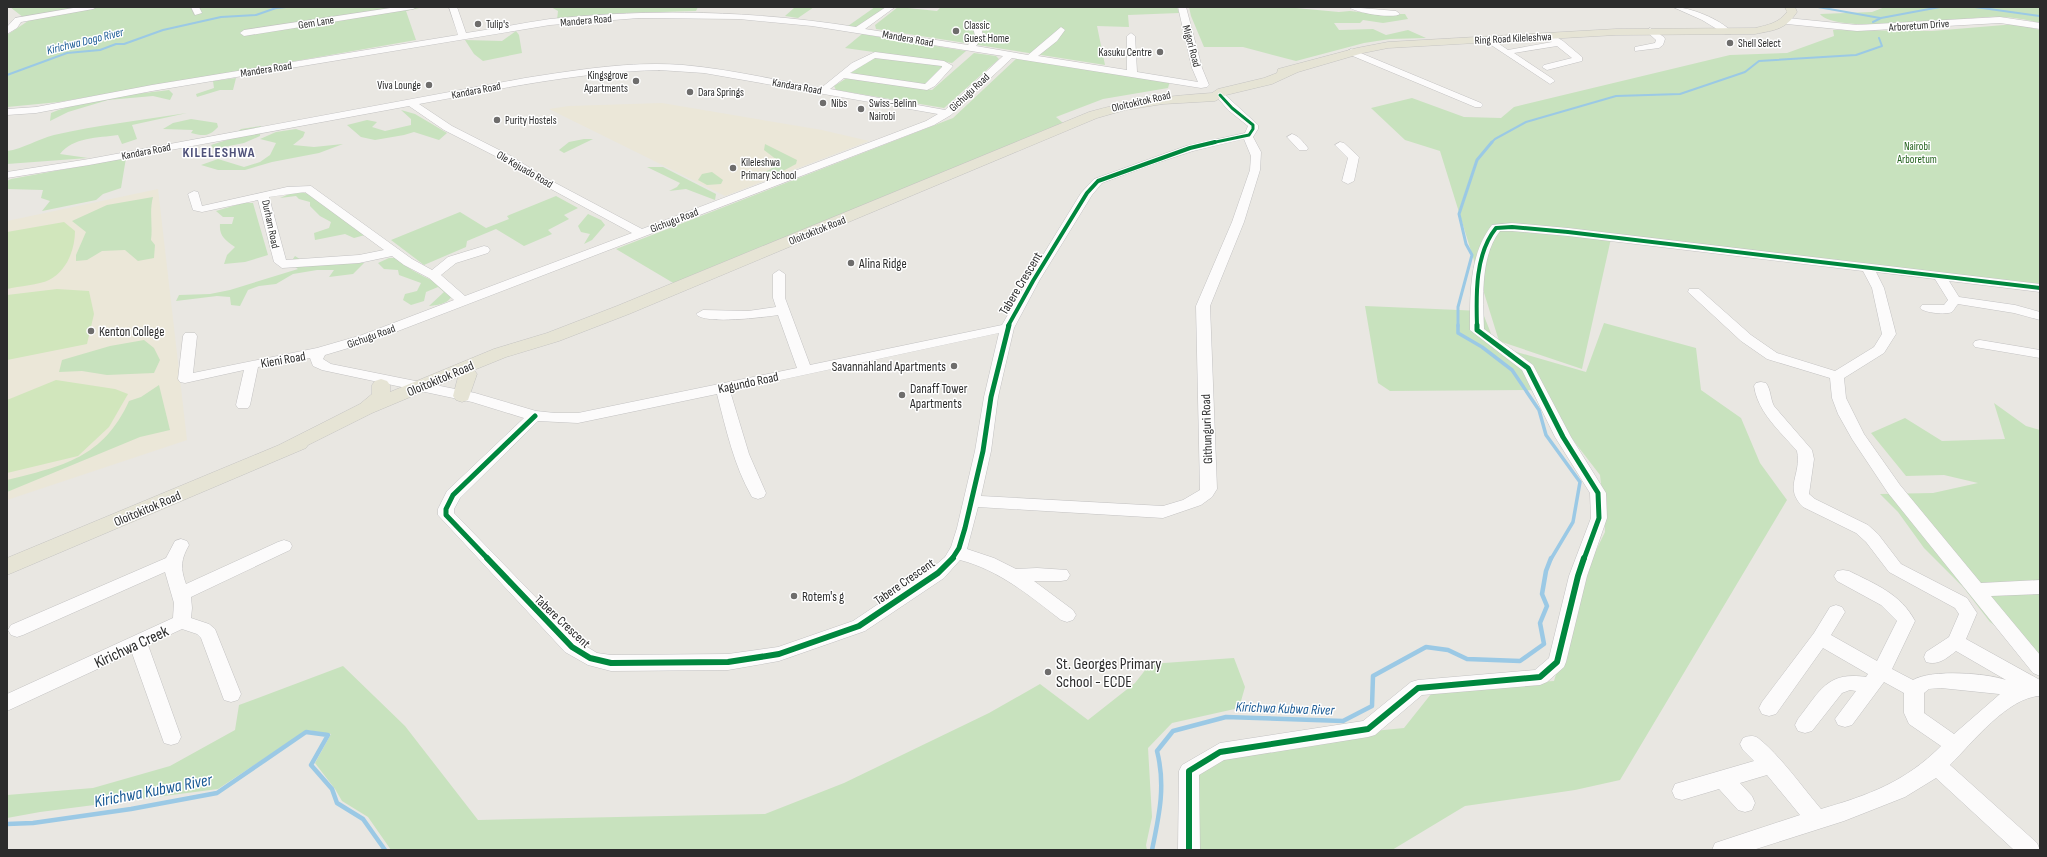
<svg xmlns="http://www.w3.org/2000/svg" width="2047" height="857" font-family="'Sofia Sans Condensed',sans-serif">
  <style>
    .education { fill: #ebe7d8 }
    .green { fill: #c8e2be }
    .pitch { fill: #d1e6bc }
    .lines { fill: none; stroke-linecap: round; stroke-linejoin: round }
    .stream-far3 { stroke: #9bc9e5; stroke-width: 2 }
    .stream-far2 { stroke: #9bc9e5; stroke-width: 3 }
    .stream-far1 { stroke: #9bc9e5; stroke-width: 3.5 }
    .stream { stroke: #9bc9e5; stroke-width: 4.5 }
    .minor-casing { stroke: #c3c2c2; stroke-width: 1 }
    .major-casing { stroke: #c5c4c2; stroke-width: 1 }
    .minor { fill: #fcfbfb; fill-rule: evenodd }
    .major { fill: #e6e4d5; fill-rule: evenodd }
    .cycleway-far3-casing { stroke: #fff; stroke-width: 4.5 }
    .cycleway-far2-casing { stroke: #fff; stroke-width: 6 }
    .cycleway-far1-casing { stroke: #fff; stroke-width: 8 }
    .cycleway-casing { stroke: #fff; stroke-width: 9 }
    .cycleway-far3 { stroke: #00873e; stroke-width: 3 }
    .cycleway-far2 { stroke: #00873e; stroke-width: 4 }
    .cycleway-far1 { stroke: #00873e; stroke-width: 5 }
    .cycleway { stroke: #00873e; stroke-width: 6 }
    .poi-dot { fill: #6e6d6c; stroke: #fff; stroke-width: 1.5 }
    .labels { text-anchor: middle; stroke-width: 3; stroke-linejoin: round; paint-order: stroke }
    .far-street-label { font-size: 11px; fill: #2c2c2c; stroke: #fff }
    .far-poi-label { font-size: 11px; fill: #2c2c2c; stroke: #fff; text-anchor: start }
    .far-park-label { font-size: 11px; fill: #266420; stroke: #fff }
    .far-water-label { font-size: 12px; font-style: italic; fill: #185994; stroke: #fff }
    .poi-label { font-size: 13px; fill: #2c2c2c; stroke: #fff; text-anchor: start }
    .street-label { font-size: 13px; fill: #2c2c2c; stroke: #fff }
    .far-district-label { font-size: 14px; font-weight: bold; letter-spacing: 1px; fill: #4f5179; stroke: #fff }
    .water-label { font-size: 14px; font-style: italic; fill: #185994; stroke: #fff }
    .near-street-label { font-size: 16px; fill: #2c2c2c; stroke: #fff }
    .near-poi-label { font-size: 16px; fill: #2c2c2c; stroke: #fff; text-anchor: start }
    .near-water-label { font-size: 17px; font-style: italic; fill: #185994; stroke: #fff }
  </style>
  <rect width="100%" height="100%" fill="#e9e7e2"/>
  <g class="education">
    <path d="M662,103L822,130L869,141L725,196L549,109L569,106Z"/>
    <path d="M158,189L187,440L7,500V221Z"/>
  </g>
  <g class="green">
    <path d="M10,7H424L406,11L416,40L59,102L7,107V35L28,21Z"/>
    <path d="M551,7H698L696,11L623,13L557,20L558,11Z"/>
    <path d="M787,7H814L798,18L785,16L794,8Z"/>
    <path d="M875,7H890L859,28L848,26Z"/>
    <path d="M898,7L937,11L941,7H1177L1179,13L1128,15L1129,27L1097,26L1105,65L876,29L875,25Z"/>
    <path d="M1189,7H1285L1339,12L1350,11L1377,14H1405L1408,19L1383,23L1363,20L1360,23H1334L1339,30L1373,29L1386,35L1408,30L1426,38L1390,39L1364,43L1296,61L1243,47H1204L1191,16Z"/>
    <path d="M1885,7H2040V23C2024,19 2005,16 1988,17C1959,18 1837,35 1820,14L1872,12Z"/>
    <path d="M2016,24L2040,30V289L1612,234L1582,369L1499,341L1440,151L1405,140L1371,108L1412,98L1464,117L1501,118L1514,107L1730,55L1787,53L1834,36L1833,30L1932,31Z"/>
    <path d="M516,31L519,35L522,53L483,61L474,54L465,40L502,41Z"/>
    <path d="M862,34L966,51L952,63L845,48Z"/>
    <path d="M974,53L996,56L999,59L944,108L836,90L834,86L847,78L932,90Z"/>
    <path d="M877,56L942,66L944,69L927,85L852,75L851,73L870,58Z"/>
    <path d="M1017,58L1170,81L1168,88L1103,99L1056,117L1063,123L675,284L616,249L953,118Z"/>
    <path d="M236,78L233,90H220L197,97L196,94L214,88L213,81Z"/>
    <path d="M169,90L173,94L170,100L153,96L108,100L68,112L50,121L51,113C88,98 130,95 169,90Z"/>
    <path d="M401,110L415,114L447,133L439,140L414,132L404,135L375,140L361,137L347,125L367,120L377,122L372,127L385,131L411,125V119Z"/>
    <path d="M187,113L132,125L137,139L122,144L118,135C98,138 73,137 60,154L88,158L7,164V151C23,149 38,139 54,135C98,125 142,120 187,113Z"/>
    <path d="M191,119L217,123L218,127C209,137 203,136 191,133L193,130L163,129L173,123Z"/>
    <path d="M261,126L260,136L244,143L214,149L211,145L230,139L241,129Z"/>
    <path d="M296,129L305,132L303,137L293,145L314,147L343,144L319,153L272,162L245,170H218L201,165L218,159L244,167L260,162L270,155L276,143L260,139L276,132Z"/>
    <path d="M584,139H593L564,153L559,150L569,142Z"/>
    <path d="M765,144L797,160L796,164L783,171L752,181V174L767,171L781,163L764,150Z"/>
    <path d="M126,158L121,188L103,194L96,200L42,211L50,201L41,198L43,190L7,189V181L11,179Z"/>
    <path d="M647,167H663L716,194L715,200L686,189L669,191L677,187L680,183Z"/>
    <path d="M712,172L723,180L721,184L707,185L698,180L702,174Z"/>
    <path d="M296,191L309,194L365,235L354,238L345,234L315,240L314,233L329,228L331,222L320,216L310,206V202L299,199L296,196L280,198Z"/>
    <path d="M556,196L578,208L564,215L569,219L548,230L552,234L524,246L496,229L467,241L466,247L424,265L391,240L460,212L486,228L509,219L507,216Z"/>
    <path d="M153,197C149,212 153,225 151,240L155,245L154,258L138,261L125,250L102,251L87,260L76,261V255L86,232L72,221L107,205Z"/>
    <path d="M243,203H253L268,255L245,262L224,264L227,255L235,247C225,240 219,236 220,224H232L234,217H223L216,211Z"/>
    <path d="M588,214L601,220L605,225L592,240L584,244L590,234L581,232L578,226Z"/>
    <path d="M295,256L303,261L364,263L353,274L329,277L334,270H317L293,274L276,284L259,286L248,290L240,306L231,305L230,297L217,296L176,301L179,295L210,294L230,290L298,269L290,263Z"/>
    <path d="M389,258H408L406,266C422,277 437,283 455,287C451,303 445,304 429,306L444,292L438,287L426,292L424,301L411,305L403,300L405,294L417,291L421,283L399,275L398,270L384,269L378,263Z"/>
    <path d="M1365,306L1482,311L1496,346L1586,372L1604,323L1696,348L1701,390L1741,418L1760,463L1787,500L1620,780L1575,790L1465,806L1392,850H1200L1196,771L1208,759L1313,737L1404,728L1435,689L1554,681L1585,573L1605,532L1603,502L1600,475L1566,431L1544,390L1390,391L1378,383Z"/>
    <path d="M144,340L154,348L160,360L154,373L107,375L82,371L59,372L62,360L110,346Z"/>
    <path d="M159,385L170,430L140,437L7,492V480C63,466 103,458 129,401L141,397Z"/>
    <path d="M1994,403L2026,426L2040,430V656L1990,622L1963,587L1924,548L1898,512L1880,494L1933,493L1978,483L1944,475L1906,476L1871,433L1905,418L1942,441L2005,439Z"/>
    <path d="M1234,658L1245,687L1239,708L1172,723L1148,748L1152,817L1146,845L1147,850H391L368,817L342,801L335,789L315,763L331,734L307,730L218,789L40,812L7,818V795L93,788L170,766L235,730L239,705L343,666L405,726L478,820L765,814L844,783L989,713L1040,684L1088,720L1135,683L1150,664Z"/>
  </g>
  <g class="pitch">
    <path d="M64,222L75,231C75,249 67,271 49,280C39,285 19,286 7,289V232Z"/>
    <path d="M57,289L89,291L94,314L87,344L7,360V295Z"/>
    <path d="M56,380L115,389L128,394L109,427L78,456L7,473V400Z"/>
  </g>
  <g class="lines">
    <g class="stream-far3">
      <path d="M1818,7L1880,18"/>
      <path d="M1975,7L2040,16"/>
      <path d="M1873,22L1881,18L1940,7"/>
      <path d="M7,75L67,53L100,50L116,44H124L163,30L221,17L256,15L276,8L286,7"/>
      <path d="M1491,143L1495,139L1526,122L1616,96L1680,94L1745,72L1759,61L1856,55L1882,46L1879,38"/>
    </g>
    <path class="stream-far2" d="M1458,326V307L1472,255L1466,244L1459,214L1477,160L1492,142"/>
    <path class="stream-far1" d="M1458,325V333L1482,347L1512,370L1539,410L1546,435L1580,482L1573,522L1551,559"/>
    <g class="stream">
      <path d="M7,824L33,823L131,809L217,793L306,732L328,735L311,765L332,789L337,803L363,819L385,850"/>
      <path d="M1152,850C1159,816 1166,786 1157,751L1173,731L1226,717L1343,721L1372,706L1373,676L1426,647L1448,650L1467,659L1520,661L1544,644L1540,623L1547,606L1542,594L1546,571L1551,558"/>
    </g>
    <g class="minor-casing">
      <g id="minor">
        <path d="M79,7H97L93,9L21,22L17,28L7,34V27L15,18Z"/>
        <path d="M191,7H199L202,13L195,15Z"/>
        <path d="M397,7H417L413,9L244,36L240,33L244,30Z"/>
        <path d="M449,7H457L466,33C494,29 522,23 550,19C652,8 755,11 856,27L886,7H895L865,29L968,45L975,36L973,27L977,24L981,27L983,36L976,46L1028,55L1061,27L1065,30L1057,41L1038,56L1127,70V36L1131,33L1135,36L1137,72L1198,82L1192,68L1178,7H1186L1202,68L1209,85L1207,87L1201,88L1012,58L951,115L934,125L372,341L325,355L323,359L331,364L475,393L536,411L555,413H578L797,368L778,315C765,317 704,325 696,314L703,310L748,311L776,307L773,298V274L779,270L785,274V298L810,365L1002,325L1027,281L1081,193L1094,179L1186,146L1245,133L1248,126L1228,110L1217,97V93H1223L1258,125V129L1253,137L1261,152L1260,170L1244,222L1210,306L1217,489L1212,497L1201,505L1163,518L978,507L967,549L994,558L1016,569L1037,568L1067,570L1070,575L1067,580L1061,581H1034L1073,610L1076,615L1073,620L1067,622L1061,620C1030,596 999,570 960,560L944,578L865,631L779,661L728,670L611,671L588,665L565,652L438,515V509L447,491L524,418L472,402L322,370L313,366L310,358L258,367L250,405L248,408H238L236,405L244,370L185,383L180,382L178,379L183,336L185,333H195L197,336L193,373L317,348L362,335L454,300L429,278L404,265L392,256L359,263L282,268L274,262L258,200L202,212L193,210L188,194L194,191L198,192L202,206L287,187L311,186L412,259L432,270L448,257L484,246L488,247L490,250L488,253L456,263L441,275L465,296L632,233L538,182L503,160L444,130L409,106L89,165L7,178V172L89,159L525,78C577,70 630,61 683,65C729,69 775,80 821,88L852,63L875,52L944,61L953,66L935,86L927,90L844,78L830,89L945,110L1003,56L812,26L739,19L639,18L550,25L152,91L36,113L7,115V109L36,107L152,85L458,35ZM875,58L942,66V67L925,84L850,73ZM659,70L704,73L938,114L926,121L642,229L546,178L511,156L452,126L419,104C499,89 578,72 659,70ZM1244,139L1251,156L1250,170L1232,222L1196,306L1200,490L1183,500L1163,506L981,496L991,451L998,397L1014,328L1039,281L1092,195L1102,183L1150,165L1193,151ZM305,192L384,250L359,255L286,260L269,197ZM999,333L984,397L975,451L957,528L951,547L945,557L932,568L853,621L778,647L728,654L611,655L597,653L579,642L454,513V509L460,498L538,421L578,423L717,394C726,429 734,466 752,497L758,499L764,497L766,493L749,454L730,391Z"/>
        <path d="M1349,7L1396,11L1400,14C1394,19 1355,13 1349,7Z"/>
        <path d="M1673,7C1690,7 1720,19 1732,32L1731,34H1725L1702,20Z"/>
        <path d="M2000,17L2040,23V29L2000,23L1857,31L1787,24L1783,21L1787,18L1857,25Z"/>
        <path d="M1650,28L1664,37L1665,39L1663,45L1659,48L1635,51V47L1655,43L1656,40L1646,31Z"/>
        <path d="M1550,33L1563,41L1582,57V61L1547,70L1542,67L1544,65L1572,58L1557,46L1514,53L1553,79L1555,81L1550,84L1482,39L1483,37H1489L1508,50L1552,42L1546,36Z"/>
        <path d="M1351,49L1481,103L1483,105L1481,107H1475L1348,54L1346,52Z"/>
        <path d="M1292,134C1298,135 1304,143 1308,148L1307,150H1299L1287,137Z"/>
        <path d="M1340,142L1344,143L1359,157L1354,181L1348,184L1342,181L1348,158L1335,145Z"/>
        <path d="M1512,223L1568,228L2040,284V292L1949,281L1959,297L2015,305L2040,312V320L2014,313L1958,304C1956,306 1954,310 1952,312C1946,315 1924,313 1920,308L1922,305H1944L1948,300L1935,279L1876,272L1884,288L1896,334L1884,353L1844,378L1846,398L1864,434L1900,485L1981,583L2040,580V594L1991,596L2040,655V676L2033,673L1888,493L1852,439L1838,414L1832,398L1830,378L1767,359L1741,341L1688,292L1689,289H1699L1751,335L1777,353L1835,371L1874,347L1882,334L1872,288L1863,271L1568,236L1512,231H1500C1480,256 1483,299 1484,329L1533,365L1571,437L1606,493L1607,518L1587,576L1566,662L1564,667L1547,682L1540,685L1422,695L1375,735L1368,737L1224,760L1199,775L1200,850H1178L1179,771L1182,765L1220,743L1363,721L1411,682L1418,680L1535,670L1549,658L1569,576L1591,518L1590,493L1555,437L1522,370L1470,330C1470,295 1469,254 1492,225Z"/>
        <path d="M1980,340L2040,350V358L1975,347L1973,344L1975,341Z"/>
        <path d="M1761,382L1766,383C1771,390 1770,398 1774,406L1812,450L1814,459L1809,494L1815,499L1868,525L1878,534L1901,564L1967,598L1977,613L1966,639L2040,680V696C2008,697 1972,743 1950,765L2037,843L2040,850H2014L1936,778L1905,797L1844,821L1753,850H1712L1715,843L1800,815L1767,775L1740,783L1752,796L1755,803L1752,810L1745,812L1738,810L1719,789L1682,800L1675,798L1672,791L1675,784L1754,761L1743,750L1740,744L1743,738C1748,736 1753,735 1758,738C1779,754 1803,788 1821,809C1869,795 1905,782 1941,746L1909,724L1904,713V693L1884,682L1852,725L1845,727L1838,725L1835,719L1856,691L1850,690L1842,693L1812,731L1805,733L1798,731L1795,725L1798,719C1820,691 1827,671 1866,677L1868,674L1823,648L1776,714L1769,716L1762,714L1759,708L1762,702L1814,633L1830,607L1836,605L1842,607L1845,612L1831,635L1877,661L1897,621L1881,605L1837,581L1834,576L1837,571L1843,570L1849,571C1875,584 1901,594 1915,621L1892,669L1913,680C1931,669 1987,673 2006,680L1956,651C1947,658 1938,666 1926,662L1924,657L1926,652L1949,637L1959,614L1955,608L1889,572L1866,542L1856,533L1803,507C1783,487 1802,475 1797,451C1780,431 1758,413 1754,386L1756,383ZM1941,688L1999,694H2000L1954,734L1924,713V693L1929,689Z"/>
        <path d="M181,539L187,541L189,545C181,559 180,568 186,584L278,542L284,540L290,542L292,546L290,550L191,597L192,608L191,618L209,624L215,629L241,694L238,700L231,702L224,700L201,638L197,634L182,629L148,645L181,737L178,743L171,745L164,743L132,653L7,711V694L173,618L174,603L165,572L23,635L17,637L11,635L8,630L11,625L166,558L175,541Z"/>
      </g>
    </g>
    <g class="major-casing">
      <path id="major" d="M1785,7H1795L1797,12C1785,30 1775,30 1755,34L1616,35L1388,48L1363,53L1298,72L1272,84L1226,95L1215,101L1163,104L1125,110L1097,118L629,314L559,341L506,357L474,370L477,374L468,400L462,402L456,400L453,396L458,377L372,413L308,445L306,448L7,575V558L279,445L360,404L372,394V385L375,381L381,379L387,381L390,385V392L494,349L547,333L617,306L1089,112C1131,100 1168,96 1212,93L1218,89L1264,78L1277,73L1278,69L1357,48L1388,42L1616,29L1755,28C1768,25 1779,23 1787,12Z"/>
    </g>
    <use href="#minor" class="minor"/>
    <use href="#major" class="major"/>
    <g class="cycleway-far3-casing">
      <path id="cycleway-far3" d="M1211,143L1249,135L1253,129V125L1232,108L1220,95"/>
    </g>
    <g class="cycleway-far2-casing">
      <g id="cycleway-far2">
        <path d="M1008,326L1033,281L1087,193L1098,181L1190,148L1215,142"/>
        <path d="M1477,326C1476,294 1475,254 1496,228L1512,227L1568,232L2040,288"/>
      </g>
    </g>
    <g class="cycleway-far1-casing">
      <g id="cycleway-far1">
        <path d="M1477,325V330L1528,368L1563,437L1598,493L1599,518L1584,559"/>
        <path d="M488,559L446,515V509L453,495L535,416"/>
        <path d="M952,559L959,548L965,528L983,451L991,397L1009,325"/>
      </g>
    </g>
    <g class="cycleway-casing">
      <g id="cycleway">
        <path d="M487,558L572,647L590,658L611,663L728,662L779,654L859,626L938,573L953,558"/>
        <path d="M1189,850V771L1220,752L1368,729L1418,688L1540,677L1557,662L1578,576L1584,558"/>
      </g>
    </g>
    <use href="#cycleway-far3" class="cycleway-far3"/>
    <use href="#cycleway-far2" class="cycleway-far2"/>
    <use href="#cycleway-far1" class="cycleway-far1"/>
    <use href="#cycleway" class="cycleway"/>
  </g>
  <g class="poi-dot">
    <circle cx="478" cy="24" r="4"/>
    <circle cx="956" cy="31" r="4"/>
    <circle cx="1730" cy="43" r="4"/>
    <circle cx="1160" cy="52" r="4"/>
    <circle cx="636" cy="81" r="4"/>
    <circle cx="429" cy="85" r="4"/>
    <circle cx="690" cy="92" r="4"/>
    <circle cx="823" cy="103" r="4"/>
    <circle cx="861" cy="109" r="4"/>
    <circle cx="497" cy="120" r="4"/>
    <circle cx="733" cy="168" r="4"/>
    <circle cx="851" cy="263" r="4"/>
    <circle cx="91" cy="331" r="4"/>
    <circle cx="954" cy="366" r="4"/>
    <circle cx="902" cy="395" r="4"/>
    <circle cx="794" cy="596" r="4"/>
    <circle cx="1048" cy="672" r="4"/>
  </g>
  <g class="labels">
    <g class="far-street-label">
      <text transform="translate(586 20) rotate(-5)" y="4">Mandera Road</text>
      <text transform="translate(316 22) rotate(-9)" y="4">Gem Lane</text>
      <text transform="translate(1919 25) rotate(-4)" y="4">Arboretum Drive</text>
      <text transform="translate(908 38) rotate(10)" y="4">Mandera Road</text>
      <text transform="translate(1513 38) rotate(-3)" y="4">Ring Road Kileleshwa</text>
      <text transform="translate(1192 46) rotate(75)" y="4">Migori Road</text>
      <text transform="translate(266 69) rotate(-9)" y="4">Mandera Road</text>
      <text transform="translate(797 86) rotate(10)" y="4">Kandara Road</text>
      <text transform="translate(476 90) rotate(-11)" y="4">Kandara Road</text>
      <text transform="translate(969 92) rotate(-43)" y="4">Gichugu Road</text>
      <text transform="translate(1141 101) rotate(-13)" y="4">Oloitokitok Road</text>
      <text transform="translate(146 151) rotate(-11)" y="4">Kandara Road</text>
      <text transform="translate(525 169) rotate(30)" y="4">Ole Kejuado Road</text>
      <text transform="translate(674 220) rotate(-21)" y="4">Gichugu Road</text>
      <text transform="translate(271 224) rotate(78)" y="4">Durham Road</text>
      <text transform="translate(817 230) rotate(-22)" y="4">Oloitokitok Road</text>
      <text transform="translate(371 336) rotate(-20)" y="4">Gichugu Road</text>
    </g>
    <g class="far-poi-label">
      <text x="486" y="28">Tulip's</text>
      <text x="964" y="29">Classic<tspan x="964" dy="13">Guest Home</tspan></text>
      <text x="1738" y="47">Shell Select</text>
      <text x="1152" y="56" text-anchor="end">Kasuku Centre</text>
      <text x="628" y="79" text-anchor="end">Kingsgrove<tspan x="628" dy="13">Apartments</tspan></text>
      <text x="421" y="89" text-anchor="end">Viva Lounge</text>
      <text x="698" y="96">Dara Springs</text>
      <text x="831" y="107">Nibs</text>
      <text x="869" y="107">Swiss-Belinn<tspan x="869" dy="13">Nairobi</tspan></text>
      <text x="505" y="124">Purity Hostels</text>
      <text x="741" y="166">Kileleshwa<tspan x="741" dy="13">Primary School</tspan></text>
    </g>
    <g class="far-park-label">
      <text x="1917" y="150">Nairobi<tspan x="1917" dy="13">Arboretum</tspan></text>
    </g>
    <g class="far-water-label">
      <text transform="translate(85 41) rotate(-14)" y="4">Kirichwa Dogo River</text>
    </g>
    <g class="poi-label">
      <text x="859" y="268">Alina Ridge</text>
      <text x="99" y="336">Kenton College</text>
      <text x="946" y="371" text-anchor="end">Savannahland Apartments</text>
      <text x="910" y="393">Danaff Tower<tspan x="910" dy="15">Apartments</tspan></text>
      <text x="802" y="601">Rotem's g</text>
    </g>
    <g class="street-label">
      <text transform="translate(1020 283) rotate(-59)" y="5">Tabere Crescent</text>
      <text transform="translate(283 359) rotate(-10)" y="5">Kieni Road</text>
      <text transform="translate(440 378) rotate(-23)" y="5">Oloitokitok Road</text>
      <text transform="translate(748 382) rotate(-12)" y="5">Kagundo Road</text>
      <text transform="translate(1206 429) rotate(-92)" y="5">Githunguri Road</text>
      <text transform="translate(147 508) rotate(-23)" y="5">Oloitokitok Road</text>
      <text transform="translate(904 581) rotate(-35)" y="5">Tabere Crescent</text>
      <text transform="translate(563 621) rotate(43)" y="5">Tabere Crescent</text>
    </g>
    <g class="far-district-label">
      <text x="219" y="157">KILELESHWA</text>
    </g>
    <g class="water-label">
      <text transform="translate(1285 708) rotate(2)" y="5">Kirichwa Kubwa River</text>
    </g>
    <g class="near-street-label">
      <text transform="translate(131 646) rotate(-25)" y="6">Kirichwa Creek</text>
    </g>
    <g class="near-poi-label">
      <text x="1056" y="669">St. Georges Primary<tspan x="1056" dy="18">School - ECDE</tspan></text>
    </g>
    <g class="near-water-label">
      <text transform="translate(153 790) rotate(-11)" y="6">Kirichwa Kubwa River</text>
    </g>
  </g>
  <rect width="2047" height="857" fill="none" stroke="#2c2c2c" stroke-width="16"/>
</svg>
